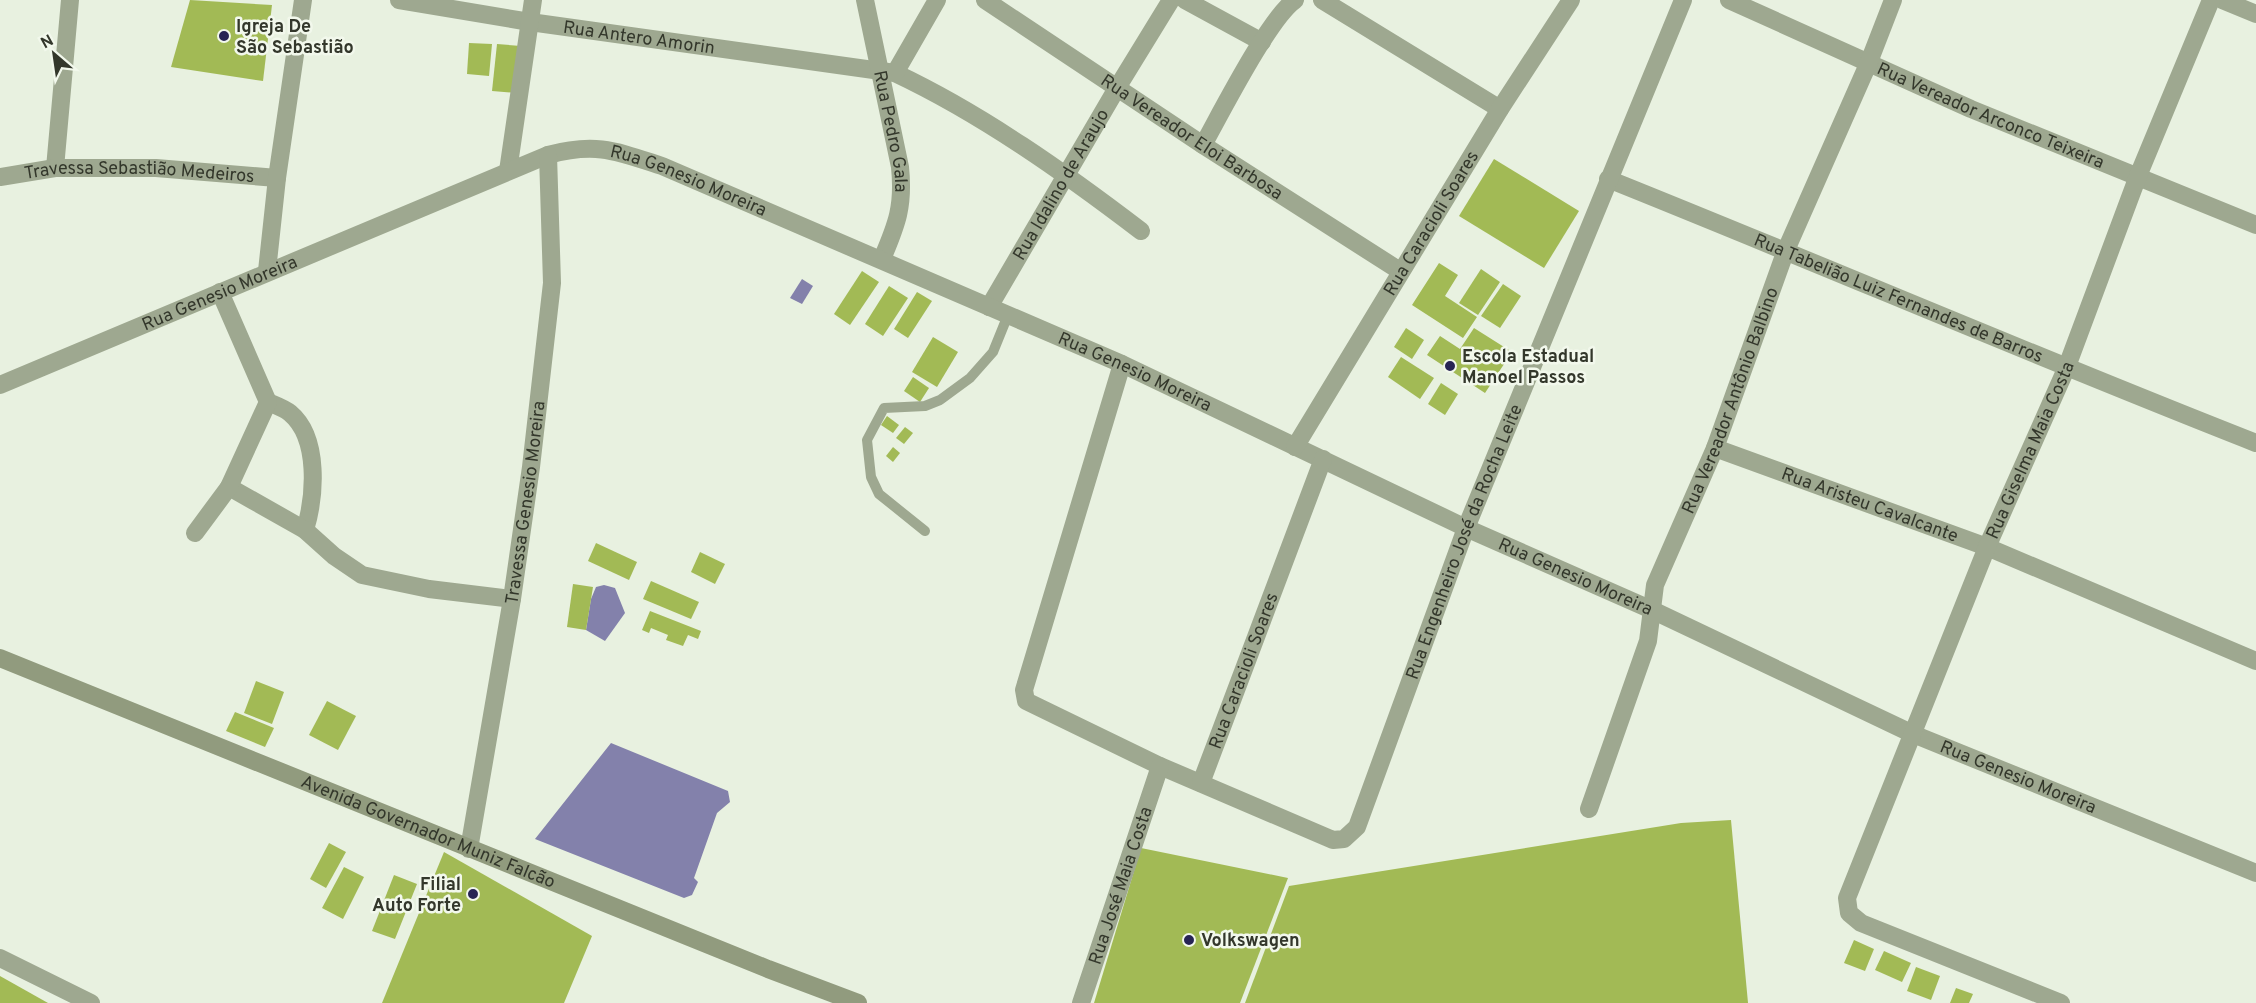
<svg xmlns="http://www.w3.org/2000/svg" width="2256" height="1003" font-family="Overpass,sans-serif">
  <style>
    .water { fill: #8381ab }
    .building { fill: #a2ba55 }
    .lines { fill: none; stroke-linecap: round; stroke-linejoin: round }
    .lane { stroke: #9ea890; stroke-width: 10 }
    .street { stroke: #9ea890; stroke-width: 18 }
    .secondary { stroke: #919b7e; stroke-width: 18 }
    .poi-dot { fill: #272454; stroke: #f2f8ec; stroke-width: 2 }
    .labels { text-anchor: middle; stroke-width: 5; stroke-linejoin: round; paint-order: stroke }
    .poi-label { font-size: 18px; font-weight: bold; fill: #33372b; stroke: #f2f8ec; text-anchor: start }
    .street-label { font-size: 18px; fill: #33372b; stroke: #f2f8ec }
  </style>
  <rect width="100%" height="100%" fill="#e8f1e0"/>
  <g class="water">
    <path d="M802,279L813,286L802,304L790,298Z"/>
    <path d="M604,585L615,588L625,613L605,641L586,630L591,599L596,587Z"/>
    <path d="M611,743L728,791L730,802L717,813L694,878L698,882L692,895L684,898L535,839Z"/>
  </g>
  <g class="building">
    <path d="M190,0L272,5L263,81L171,67Z"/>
    <path d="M469,43L492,44L489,76L467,74Z"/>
    <path d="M497,44L521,46L516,93L492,91Z"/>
    <path d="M1494,159L1579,211L1544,268L1459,216Z"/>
    <path d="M1439,263L1458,275L1445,296L1477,317L1463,338L1412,305Z"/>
    <path d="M1481,269L1500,282L1478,315L1459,303Z"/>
    <path d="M862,271L879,282L850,325L834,314Z"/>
    <path d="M1503,284L1521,296L1500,328L1481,316Z"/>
    <path d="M889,286L908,298L883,336L865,324Z"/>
    <path d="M917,292L932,301L908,338L894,329Z"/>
    <path d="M1406,328L1424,340L1412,359L1394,347Z"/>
    <path d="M1474,328L1512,352L1485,393L1427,355L1440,336L1460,349Z"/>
    <path d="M933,337L958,352L937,387L912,372Z"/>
    <path d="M1401,357L1434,378L1420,399L1388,377Z"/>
    <path d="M913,377L929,388L920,402L904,391Z"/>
    <path d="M1441,383L1458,394L1445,415L1428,404Z"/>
    <path d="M887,416L899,425L893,433L881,425Z"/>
    <path d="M905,427L913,433L904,444L896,438Z"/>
    <path d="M893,447L900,453L893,462L886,456Z"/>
    <path d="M596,543L637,562L629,580L588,561Z"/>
    <path d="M700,552L725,564L715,584L691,572Z"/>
    <path d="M651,581L699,602L691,619L643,599Z"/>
    <path d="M573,584L593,587L586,630L567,627Z"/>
    <path d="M650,611L701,631L698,639L688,635L683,646L666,640L668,635L651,628L649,633L642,630Z"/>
    <path d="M256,681L284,692L272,724L244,713Z"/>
    <path d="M327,701L356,716L338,750L309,735Z"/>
    <path d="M235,712L274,728L265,747L226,731Z"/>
    <path d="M1731,820L1748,1003H1245L1289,886L1681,823Z"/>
    <path d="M329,843L346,852L326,888L310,879Z"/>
    <path d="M1141,848L1288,878L1240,1003H1094Z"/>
    <path d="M444,852L592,936L564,1003H382Z"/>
    <path d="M344,867L364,877L343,919L322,908Z"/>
    <path d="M394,875L417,884L395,939L372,931Z"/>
    <path d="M1854,940L1874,949L1865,971L1844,963Z"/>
    <path d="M1884,951L1911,963L1902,982L1875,970Z"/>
    <path d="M1916,967L1940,976L1931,1000L1907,991Z"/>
    <path d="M0,976L48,1003H0Z"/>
    <path d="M1956,988L1973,994L1969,1003H1950Z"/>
  </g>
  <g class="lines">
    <path class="lane" d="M925,531L879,494L871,477L867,440L884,408L925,406L940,400L970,378L993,352L1008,315"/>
    <g class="street">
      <path id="s1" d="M399,0L530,22L895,73C982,114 1065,173 1141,231"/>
      <path id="s2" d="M865,0L900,167C904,206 897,224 882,259"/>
      <path id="s3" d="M985,0L1203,145L1400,271"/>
      <path d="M1185,0L1262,42"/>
      <path d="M1322,0L1500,109"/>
      <path id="s4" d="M1729,0L1971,109L2256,225"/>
      <path d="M2222,0L2256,14"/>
      <path d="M895,73L937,0"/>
      <path d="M1203,145C1221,113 1269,18 1295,0"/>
      <path d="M55,168L70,0"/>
      <path d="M508,171L533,0"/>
      <path id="s5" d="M0,177L55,168H156L277,178"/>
      <path id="s6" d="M1608,179C1825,266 2039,358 2256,443"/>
      <path d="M267,271L277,178L303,0"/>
      <path id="s7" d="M989,307L1117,88L1171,0"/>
      <path id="s8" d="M1122,364L1024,690L1026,701L1160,766L1333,840L1344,839L1357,827L1466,528L1683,0"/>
      <path id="s9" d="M0,385L548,155C596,142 616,151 662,166L1122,364L1466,528L1652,610L1913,734L2256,873"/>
      <path d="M268,402C275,405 284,408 290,413C320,438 315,497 305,530"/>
      <path id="s10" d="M1295,447L1500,109L1571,0"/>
      <path id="s11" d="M1715,448L1987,547L2256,661"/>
      <path d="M229,487L305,530L334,556L362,575L429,589L512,599"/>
      <path d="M195,533L229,487L268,402L220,292"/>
      <path id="s12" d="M1201,783L1323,459"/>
      <path id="s13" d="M1589,809L1648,641L1655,585L1715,448L1786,250L1869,62L1893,0"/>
      <path id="s14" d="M469,849L512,599L531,467L552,283L548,155"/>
      <path d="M0,958L91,1003"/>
      <path id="s15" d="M1081,1003L1160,766"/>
      <path id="s16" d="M2061,1003L1861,923L1849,913L1847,898L1987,547L2066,369L2138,176L2211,0"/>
    </g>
    <path class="secondary" id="s17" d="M0,658L768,969L858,1003"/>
  </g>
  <g class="poi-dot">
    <circle cx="224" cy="36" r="6"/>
    <circle cx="1450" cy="366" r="6"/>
    <circle cx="473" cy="894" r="6"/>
    <circle cx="1189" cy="940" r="6"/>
  </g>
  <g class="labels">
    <g class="poi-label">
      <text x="236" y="32">Igreja De<tspan x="236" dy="21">São Sebastião</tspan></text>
      <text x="1462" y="362">Escola Estadual<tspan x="1462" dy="21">Manoel Passos</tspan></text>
      <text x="461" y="890" text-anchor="end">Filial<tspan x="461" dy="21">Auto Forte</tspan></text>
      <text x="1201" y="946">Volkswagen</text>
    </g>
    <g class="street-label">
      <text dy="6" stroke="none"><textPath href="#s1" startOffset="243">Rua Antero Amorin</textPath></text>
      <text dy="6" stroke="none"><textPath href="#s4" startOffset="286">Rua Vereador Arconco Teixeira</textPath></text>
      <text dy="6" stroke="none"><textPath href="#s2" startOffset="134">Rua Pedro Gala</textPath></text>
      <text dy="6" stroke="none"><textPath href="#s3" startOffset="248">Rua Vereador Eloi Barbosa</textPath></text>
      <text dy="6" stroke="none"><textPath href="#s5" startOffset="140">Travessa Sebastião Medeiros</textPath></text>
      <text dy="6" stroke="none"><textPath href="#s9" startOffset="741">Rua Genesio Moreira</textPath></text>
      <text dy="6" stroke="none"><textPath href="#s7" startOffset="142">Rua Idalino de Araujo</textPath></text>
      <text dy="6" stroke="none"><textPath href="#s10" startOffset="262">Rua Caracioli Soares</textPath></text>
      <text dy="6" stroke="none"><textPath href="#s9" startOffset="238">Rua Genesio Moreira</textPath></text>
      <text dy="6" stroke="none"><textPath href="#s6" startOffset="314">Rua Tabelião Luiz Fernandes de Barros</textPath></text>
      <text dy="6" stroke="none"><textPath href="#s9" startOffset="1227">Rua Genesio Moreira</textPath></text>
      <text dy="6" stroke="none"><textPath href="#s13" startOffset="434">Rua Vereador Antônio Balbino</textPath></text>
      <text dy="6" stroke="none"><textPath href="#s16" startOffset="730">Rua Giselma Maia Costa</textPath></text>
      <text dy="6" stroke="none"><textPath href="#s14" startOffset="351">Travessa Genesio Moreira</textPath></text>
      <text dy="6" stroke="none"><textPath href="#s11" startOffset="165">Rua Aristeu Cavalcante</textPath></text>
      <text dy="6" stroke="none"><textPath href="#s8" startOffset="1022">Rua Engenheiro José da Rocha Leite</textPath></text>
      <text dy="6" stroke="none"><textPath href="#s9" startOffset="1713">Rua Genesio Moreira</textPath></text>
      <text dy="6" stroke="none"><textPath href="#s12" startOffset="120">Rua Caracioli Soares</textPath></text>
      <text dy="6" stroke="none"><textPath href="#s9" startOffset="2199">Rua Genesio Moreira</textPath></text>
      <text dy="6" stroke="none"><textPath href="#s17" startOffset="462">Avenida Governador Muniz Falcão</textPath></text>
      <text dy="6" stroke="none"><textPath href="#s15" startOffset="124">Rua José Maia Costa</textPath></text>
    </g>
  </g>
  <g transform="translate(54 54) rotate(331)" stroke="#f2f8ec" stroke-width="4.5" paint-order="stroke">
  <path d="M0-4.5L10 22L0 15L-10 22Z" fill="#33372b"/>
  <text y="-9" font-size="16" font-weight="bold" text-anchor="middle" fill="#33372b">N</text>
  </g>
</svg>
